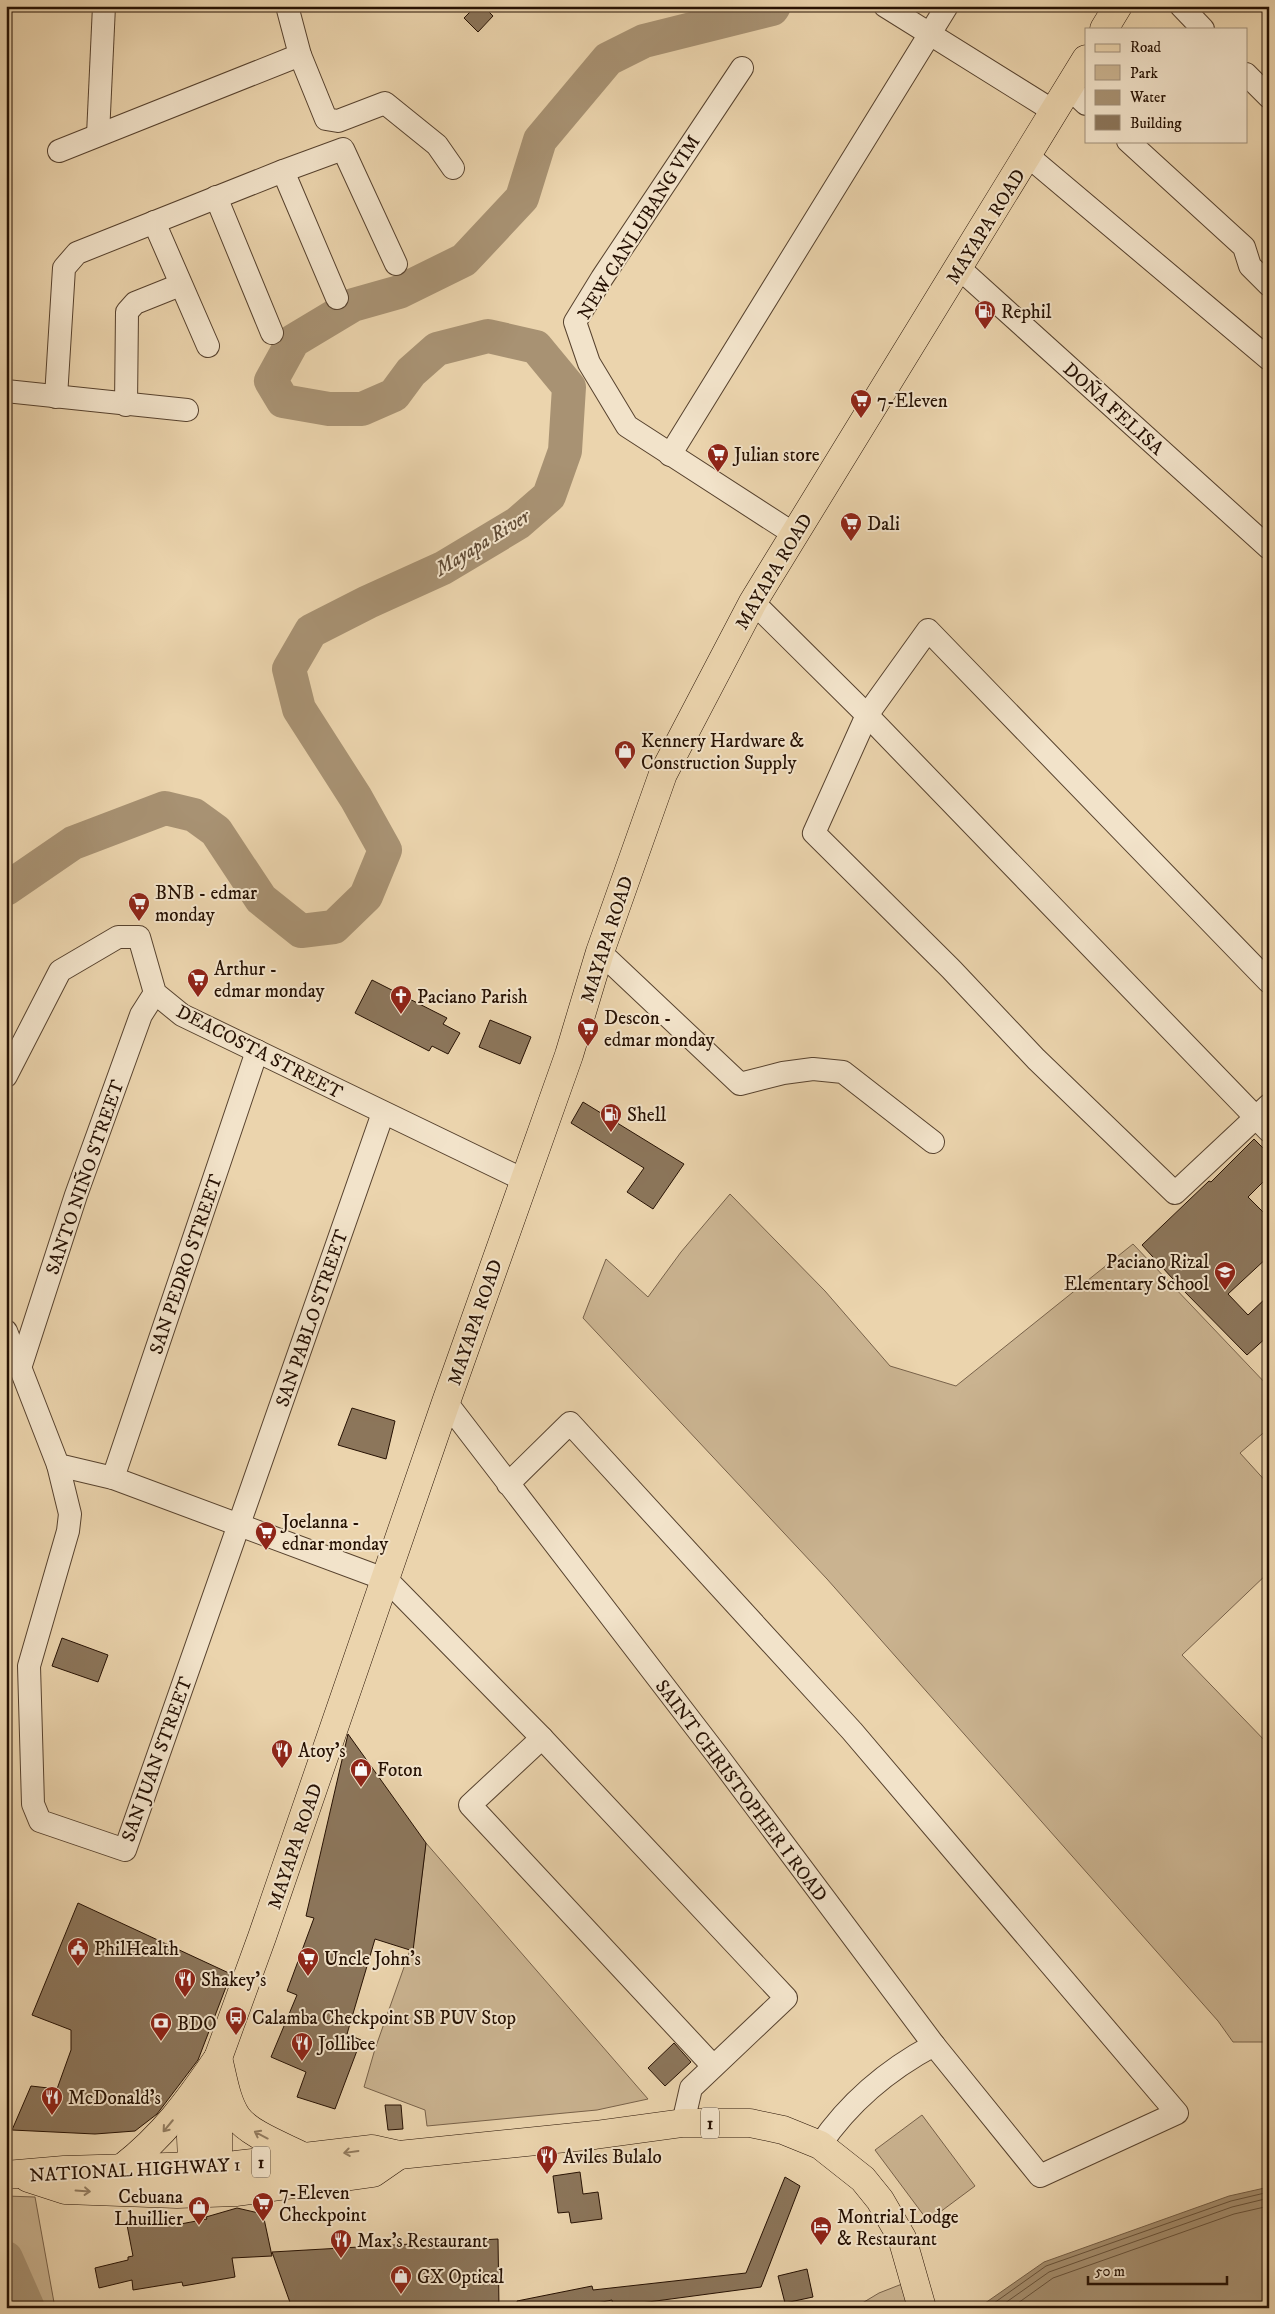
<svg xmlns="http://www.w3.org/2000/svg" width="1275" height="2314" font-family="'IM FELL DW Pica',serif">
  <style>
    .green { fill: #cab390; stroke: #78624a }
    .water { fill: #a89273; stroke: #745e46 }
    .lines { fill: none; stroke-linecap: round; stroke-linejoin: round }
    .shore { stroke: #67523b; stroke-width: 1 }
    .river { stroke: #a89273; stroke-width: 34 }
    .building { fill: #8c765b; stroke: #261103 }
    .minor-casing { stroke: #57422e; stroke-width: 24 }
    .major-casing { stroke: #261103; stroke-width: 29 }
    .highway-casing { stroke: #261103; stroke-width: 29 }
    .minor { stroke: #f2e3ca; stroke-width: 22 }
    .major { stroke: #ebd4ad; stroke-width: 28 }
    .highway { stroke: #ebd4ad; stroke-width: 28 }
    .oneway { stroke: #927c60 }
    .labels { text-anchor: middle; stroke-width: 4; stroke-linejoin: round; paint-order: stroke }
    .shield { fill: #f2e3ca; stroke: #63503f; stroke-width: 1 }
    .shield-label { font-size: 18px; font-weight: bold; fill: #261103 }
    .street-label { font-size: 19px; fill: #261103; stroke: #f2e3ca }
    .poi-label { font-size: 19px; fill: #261103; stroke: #f2e3ca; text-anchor: start }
    .water-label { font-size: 20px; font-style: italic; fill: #604b35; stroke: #f2e3ca }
  </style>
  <rect width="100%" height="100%" fill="#ebd4ad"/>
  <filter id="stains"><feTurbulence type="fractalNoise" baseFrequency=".004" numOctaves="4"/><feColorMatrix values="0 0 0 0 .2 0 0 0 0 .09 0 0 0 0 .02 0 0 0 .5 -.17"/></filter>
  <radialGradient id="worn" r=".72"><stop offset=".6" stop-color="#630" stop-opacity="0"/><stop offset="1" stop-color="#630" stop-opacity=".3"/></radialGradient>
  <g class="green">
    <path d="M730,1194L825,1291L890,1366L956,1386L1133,1244L1269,1387V1428L1240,1453L1269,1485V1572L1182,1655L1269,1745V2042H1233L1218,2021L827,1579L583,1318L606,1259L648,1297L681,1252Z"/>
    <path d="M426,1843L648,2099L597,2110L427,2126L425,2110L364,2087L375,2049L414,1939Z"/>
    <path d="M922,2115L975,2186L928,2221L875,2150Z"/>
    <path d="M6,2196L35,2197L55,2308H6Z"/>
    <path d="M902,2284L909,2308H854L879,2293Z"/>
  </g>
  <path class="water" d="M1269,2187V2308H978L1044,2262L1229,2196Z"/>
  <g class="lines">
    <g class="shore">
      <path d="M987,2308L1046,2266L1231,2201L1269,2192"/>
      <path d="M998,2308L1049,2272L1232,2207L1269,2198"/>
      <path d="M1011,2308L1053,2278L1234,2214L1269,2206"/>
    </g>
    <g class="river">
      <path d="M6,889L73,843L165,808L194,815L216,831L261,899L301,931L334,927L366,896L385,850L356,798L299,709L289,669L311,631L368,602L443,568L518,523L549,496L565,451L569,387L536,347L488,336L437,349L411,372L394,395L362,409H329L283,401L271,381L293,341L353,305L399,292L464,260L522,198L540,140L608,59L644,41L772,9L774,6"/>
      <path d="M6,2258L28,2308"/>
    </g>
  </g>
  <g class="building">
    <path d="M476,6H483L493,16L478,32L464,18Z"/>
    <path d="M372,980L447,1018L443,1024L460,1033L448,1054L432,1046L429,1051L355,1013Z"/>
    <path d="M490,1020L531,1037L520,1064L479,1047Z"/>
    <path d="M583,1102L684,1164L653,1209L627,1192L644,1168L571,1123Z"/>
    <path d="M1254,1139L1269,1154V1176L1248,1197L1269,1218V1256L1228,1294L1248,1315L1269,1295V1335L1247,1355L1182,1289L1142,1245L1209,1181L1211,1182Z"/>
    <path d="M352,1408L395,1421L386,1459L338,1445Z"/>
    <path d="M62,1638L108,1655L98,1682L52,1666Z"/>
    <path d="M348,1734L426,1843L413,1951L375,1939L347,2034L361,2040L335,2109L297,2097L306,2072L271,2057L297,1995L287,1991L314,1918L306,1916Z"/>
    <path d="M78,1903L231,1974L198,2060L157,2114L135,2131L95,2134L12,2130L31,2086L57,2089L71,2050V2030L32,2015Z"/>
    <path d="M674,2043L691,2062L665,2086L648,2068Z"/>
    <path d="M385,2105H401L403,2129L388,2130Z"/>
    <path d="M580,2172L583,2194L598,2192L602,2219L571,2223L569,2212L558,2213L553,2176Z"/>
    <path d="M785,2177L800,2186L761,2287L633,2304V2308H613L612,2300L573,2308H518L517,2301L592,2286L593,2290L746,2273Z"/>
    <path d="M237,2208L263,2214L272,2256L232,2258L235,2277L183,2286L182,2282L133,2290L132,2280L99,2288L95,2268L128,2260V2257L133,2256L127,2225L169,2219L170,2226L207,2219L206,2217Z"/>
    <path d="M498,2239L499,2308H292L272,2252Z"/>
    <path d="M807,2269L813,2297L785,2303L778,2276Z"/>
  </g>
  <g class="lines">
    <g class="minor-casing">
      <g id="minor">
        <path d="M287,6L300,55L326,119L338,121L385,103L437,145L453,168"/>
        <path d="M885,6L1055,112"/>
        <path d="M1181,6L1203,29"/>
        <path d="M742,68L602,278L575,322L589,363L627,426L794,534"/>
        <path d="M1246,74L1269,97"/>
        <path d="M1069,88L1086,104"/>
        <path d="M98,135L104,6"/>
        <path d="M1128,141L1244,247L1250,266L1269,285"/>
        <path d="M59,151L300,55"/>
        <path d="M1028,156L1269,359"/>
        <path d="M283,171L337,298"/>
        <path d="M216,197L272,333"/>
        <path d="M154,222L208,346"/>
        <path d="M959,268L1269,548"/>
        <path d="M6,391L187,410"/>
        <path d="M56,397L64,268L77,253L283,171L343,149L396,264"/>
        <path d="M126,405L127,312L135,303L180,285"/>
        <path d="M670,455L947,6"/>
        <path d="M753,602L867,715L1269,1131"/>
        <path d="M600,952L740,1084L783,1073L813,1069L843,1072L933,1142"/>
        <path d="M1269,982L928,630L867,715L814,833L951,969L1036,1059L1175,1193L1269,1105"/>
        <path d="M6,1076L60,971L118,937H139L155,993L182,1015L524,1180"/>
        <path d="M6,1331L58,1465L113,1478L387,1580L542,1738L786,1998L691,2088L683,2123"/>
        <path d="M21,1365L76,1195L141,1015L155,993"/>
        <path d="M446,1402L717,1755L934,2045L1040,2176L1177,2113L852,1731L570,1423L508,1484"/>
        <path d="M58,1465L70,1514L68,1531L29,1666L33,1804L40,1821L125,1850L383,1113"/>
        <path d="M113,1478L257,1051"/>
        <path d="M542,1738L470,1805L713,2066"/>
        <path d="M820,2145C850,2101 887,2070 934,2045"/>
      </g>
    </g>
    <g class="major-casing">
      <g id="major">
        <path d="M1104,29L1118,6"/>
        <path d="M218,2072V2189"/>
        <path d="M193,2189L191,2137L195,2114L218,2058L262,1937L446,1402L569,1055L600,952L663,774L753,602L1086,59"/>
      </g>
    </g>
    <g class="highway-casing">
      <g id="highway">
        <path d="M218,2058C223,2077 226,2101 237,2117C249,2134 285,2147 304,2157"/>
        <path d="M122,2168C164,2135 188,2102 218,2058"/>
        <path d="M6,2175L64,2170L235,2165L372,2149L399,2155L595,2135L683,2123H750L783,2130L820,2145L863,2179L880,2200L902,2238L922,2308"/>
        <path d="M28,2178L65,2190L177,2194L237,2192L373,2173L399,2155"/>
      </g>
    </g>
    <use href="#minor" class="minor"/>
    <use href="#major" class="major"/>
    <use href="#highway" class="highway"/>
  </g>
  <defs><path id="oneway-shaft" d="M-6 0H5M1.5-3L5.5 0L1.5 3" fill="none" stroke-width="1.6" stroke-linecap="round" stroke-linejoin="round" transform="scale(1.25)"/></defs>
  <g class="oneway">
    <use href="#oneway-shaft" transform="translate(168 2126) rotate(130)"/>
    <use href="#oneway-shaft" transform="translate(261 2135) rotate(-152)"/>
    <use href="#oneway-shaft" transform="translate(351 2152) rotate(172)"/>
    <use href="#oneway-shaft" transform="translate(83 2191) rotate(4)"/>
  </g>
  <defs>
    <g id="fuel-pin" transform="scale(1.125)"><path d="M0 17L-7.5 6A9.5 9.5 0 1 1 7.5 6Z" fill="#8f2418" stroke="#f2e3ca"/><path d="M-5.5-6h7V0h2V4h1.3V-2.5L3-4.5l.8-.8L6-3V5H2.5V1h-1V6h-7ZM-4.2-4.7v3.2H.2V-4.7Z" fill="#fff"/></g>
    <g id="supermarket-pin" transform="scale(1.125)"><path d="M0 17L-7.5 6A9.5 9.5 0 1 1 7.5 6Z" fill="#8f2418" stroke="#f2e3ca"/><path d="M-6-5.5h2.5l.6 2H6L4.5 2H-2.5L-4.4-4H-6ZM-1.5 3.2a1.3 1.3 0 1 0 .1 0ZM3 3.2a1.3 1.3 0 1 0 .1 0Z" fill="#fff"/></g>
    <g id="shop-pin" transform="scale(1.125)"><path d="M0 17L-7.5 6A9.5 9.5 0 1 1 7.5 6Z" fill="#8f2418" stroke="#f2e3ca"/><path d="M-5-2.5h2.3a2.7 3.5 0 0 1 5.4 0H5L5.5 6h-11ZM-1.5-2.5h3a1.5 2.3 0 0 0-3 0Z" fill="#fff"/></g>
    <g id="church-pin" transform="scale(1.125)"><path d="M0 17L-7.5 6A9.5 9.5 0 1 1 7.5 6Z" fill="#8f2418" stroke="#f2e3ca"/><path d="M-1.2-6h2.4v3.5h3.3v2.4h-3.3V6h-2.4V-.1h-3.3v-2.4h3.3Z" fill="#fff"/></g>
    <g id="school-pin" transform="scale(1.125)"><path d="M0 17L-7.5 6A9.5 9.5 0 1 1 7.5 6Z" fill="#8f2418" stroke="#f2e3ca"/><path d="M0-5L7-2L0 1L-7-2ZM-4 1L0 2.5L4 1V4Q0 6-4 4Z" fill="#fff"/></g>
    <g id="restaurant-pin" transform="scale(1.125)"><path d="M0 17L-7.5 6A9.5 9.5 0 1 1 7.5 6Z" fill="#8f2418" stroke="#f2e3ca"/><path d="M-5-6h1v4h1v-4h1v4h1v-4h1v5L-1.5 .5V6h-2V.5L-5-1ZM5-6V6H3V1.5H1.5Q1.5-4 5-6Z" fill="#fff"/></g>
    <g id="civic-pin" transform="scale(1.125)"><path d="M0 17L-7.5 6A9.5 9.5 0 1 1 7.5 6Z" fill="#8f2418" stroke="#f2e3ca"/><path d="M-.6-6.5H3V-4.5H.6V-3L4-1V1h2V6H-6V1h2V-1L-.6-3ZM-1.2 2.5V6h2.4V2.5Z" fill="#fff"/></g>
    <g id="bus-pin" transform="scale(1.125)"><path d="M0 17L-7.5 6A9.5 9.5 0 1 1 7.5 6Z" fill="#8f2418" stroke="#f2e3ca"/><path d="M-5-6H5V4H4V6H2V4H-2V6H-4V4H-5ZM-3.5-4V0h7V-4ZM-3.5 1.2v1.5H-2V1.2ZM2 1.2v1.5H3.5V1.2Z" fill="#fff"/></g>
    <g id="bank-pin" transform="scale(1.125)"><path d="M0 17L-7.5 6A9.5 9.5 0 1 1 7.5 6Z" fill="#8f2418" stroke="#f2e3ca"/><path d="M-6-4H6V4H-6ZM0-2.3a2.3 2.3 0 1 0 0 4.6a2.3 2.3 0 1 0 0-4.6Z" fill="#fff"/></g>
    <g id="hotel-pin" transform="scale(1.125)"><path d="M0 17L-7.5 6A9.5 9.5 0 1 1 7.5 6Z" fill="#8f2418" stroke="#f2e3ca"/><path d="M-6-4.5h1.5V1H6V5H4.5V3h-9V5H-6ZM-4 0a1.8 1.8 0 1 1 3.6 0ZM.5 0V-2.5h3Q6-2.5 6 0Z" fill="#fff"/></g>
  </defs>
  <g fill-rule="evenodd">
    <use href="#fuel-pin" x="985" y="311"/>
    <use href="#supermarket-pin" x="861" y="400"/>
    <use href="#supermarket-pin" x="718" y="454"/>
    <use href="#supermarket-pin" x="851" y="523"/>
    <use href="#shop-pin" x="625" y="751"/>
    <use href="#supermarket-pin" x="139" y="903"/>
    <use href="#supermarket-pin" x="198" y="979"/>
    <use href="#church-pin" x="401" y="996"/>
    <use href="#supermarket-pin" x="588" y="1028"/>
    <use href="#fuel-pin" x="611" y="1114"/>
    <use href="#school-pin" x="1225" y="1272"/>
    <use href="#supermarket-pin" x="266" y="1532"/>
    <use href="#restaurant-pin" x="282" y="1750"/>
    <use href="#shop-pin" x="361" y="1769"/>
    <use href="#civic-pin" x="78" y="1948"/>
    <use href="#supermarket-pin" x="308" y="1958"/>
    <use href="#restaurant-pin" x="185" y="1979"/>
    <use href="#bus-pin" x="236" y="2017"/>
    <use href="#bank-pin" x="161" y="2023"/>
    <use href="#restaurant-pin" x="302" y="2043"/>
    <use href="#restaurant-pin" x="52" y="2097"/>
    <use href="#restaurant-pin" x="547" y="2156"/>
    <use href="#supermarket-pin" x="263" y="2203"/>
    <use href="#shop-pin" x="199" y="2207"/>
    <use href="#hotel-pin" x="821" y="2227"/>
    <use href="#restaurant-pin" x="341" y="2240"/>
    <use href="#shop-pin" x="401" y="2276"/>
  </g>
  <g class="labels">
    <g class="shield">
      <rect x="701" y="2107.5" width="18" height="31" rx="4"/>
      <rect x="252" y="2146.5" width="18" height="31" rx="4"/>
    </g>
    <g class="shield-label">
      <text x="710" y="2129">1</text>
      <text x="261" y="2168">1</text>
    </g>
    <g class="street-label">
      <text transform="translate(985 226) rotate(-58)" y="7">MAYAPA ROAD</text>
      <text transform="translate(638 227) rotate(-58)" y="7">NEW CANLUBANG VIM</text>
      <text transform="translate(1114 408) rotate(42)" y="7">DOÑA FELISA</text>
      <text transform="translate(773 571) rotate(-59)" y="7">MAYAPA ROAD</text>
      <text transform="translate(606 939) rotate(-72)" y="7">MAYAPA ROAD</text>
      <text transform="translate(260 1051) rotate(27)" y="7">DEACOSTA STREET</text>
      <text transform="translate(84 1177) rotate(-71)" y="7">SANTO NIÑO STREET</text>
      <text transform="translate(185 1264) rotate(-71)" y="7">SAN PEDRO STREET</text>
      <text transform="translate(311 1318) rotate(-71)" y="7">SAN PABLO STREET</text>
      <text transform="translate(474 1322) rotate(-71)" y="7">MAYAPA ROAD</text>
      <text transform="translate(156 1759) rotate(-70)" y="7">SAN JUAN STREET</text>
      <text transform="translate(742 1790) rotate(53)" y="7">SAINT CHRISTOPHER I ROAD</text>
      <text transform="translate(294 1846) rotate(-71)" y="7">MAYAPA ROAD</text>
      <text transform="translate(135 2169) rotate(-3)" y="7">NATIONAL HIGHWAY 1</text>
    </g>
    <g class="poi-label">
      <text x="1001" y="318">Rephil</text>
      <text x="877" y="407">7-Eleven</text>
      <text x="734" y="461">Julian store</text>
      <text x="867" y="530">Dali</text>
      <text x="641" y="747">Kennery Hardware &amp;<tspan x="641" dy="22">Construction Supply</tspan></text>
      <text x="155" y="899">BNB - edmar<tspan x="155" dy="22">monday</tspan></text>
      <text x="214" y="975">Arthur -<tspan x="214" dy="22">edmar monday</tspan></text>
      <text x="417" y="1003">Paciano Parish</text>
      <text x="604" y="1024">Descon -<tspan x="604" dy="22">edmar monday</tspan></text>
      <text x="627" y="1121">Shell</text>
      <text x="1209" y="1268" text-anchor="end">Paciano Rizal<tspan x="1209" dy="22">Elementary School</tspan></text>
      <text x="282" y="1528">Joelanna -<tspan x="282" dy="22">ednar monday</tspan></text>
      <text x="298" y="1757">Atoy's</text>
      <text x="377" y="1776">Foton</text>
      <text x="94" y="1955">PhilHealth</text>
      <text x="324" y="1965">Uncle John's</text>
      <text x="201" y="1986">Shakey's</text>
      <text x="252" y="2024">Calamba Checkpoint SB PUV Stop</text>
      <text x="177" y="2030">BDO</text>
      <text x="318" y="2050">Jollibee</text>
      <text x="68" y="2104">McDonald's</text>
      <text x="563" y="2163">Aviles Bulalo</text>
      <text x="279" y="2199">7-Eleven<tspan x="279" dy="22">Checkpoint</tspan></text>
      <text x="183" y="2203" text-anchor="end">Cebuana<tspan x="183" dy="22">Lhuillier</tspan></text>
      <text x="837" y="2223">Montrial Lodge<tspan x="837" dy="22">&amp; Restaurant</tspan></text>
      <text x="357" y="2247">Max's Restaurant</text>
      <text x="417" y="2283">GX Optical</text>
    </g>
    <g class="water-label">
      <text transform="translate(482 542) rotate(-32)" y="7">Mayapa River</text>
    </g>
  </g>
  <rect width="1275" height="2314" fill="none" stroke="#ebd4ad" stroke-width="25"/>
  <rect x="8" y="8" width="1260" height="2299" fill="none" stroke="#261103" stroke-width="2.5"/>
  <rect x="12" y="12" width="1250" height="2289" fill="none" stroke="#261103"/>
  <rect x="1085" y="28" width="162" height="115" fill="#f2e3ca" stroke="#a08f7a"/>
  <rect x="1095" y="44" width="25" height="8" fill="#ebd4ad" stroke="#a08f7a"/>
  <text x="1130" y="52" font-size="15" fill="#261103">Road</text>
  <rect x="1095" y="65" width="25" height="15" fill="#cab390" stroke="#a08f7a"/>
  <text x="1130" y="78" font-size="15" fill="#261103">Park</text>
  <rect x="1095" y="90" width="25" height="15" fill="#a89273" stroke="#a08f7a"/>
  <text x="1130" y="102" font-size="15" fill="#261103">Water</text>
  <rect x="1095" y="115" width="25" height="15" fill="#8c765b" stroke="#a08f7a"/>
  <text x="1130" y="128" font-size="15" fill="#261103">Building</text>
  <path d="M1088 2276v8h139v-8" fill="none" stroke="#261103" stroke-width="2.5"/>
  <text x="1095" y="2276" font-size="15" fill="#261103" stroke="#f2e3ca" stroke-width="4" paint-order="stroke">50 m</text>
  <rect width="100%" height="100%" filter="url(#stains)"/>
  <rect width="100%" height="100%" fill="url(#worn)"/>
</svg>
